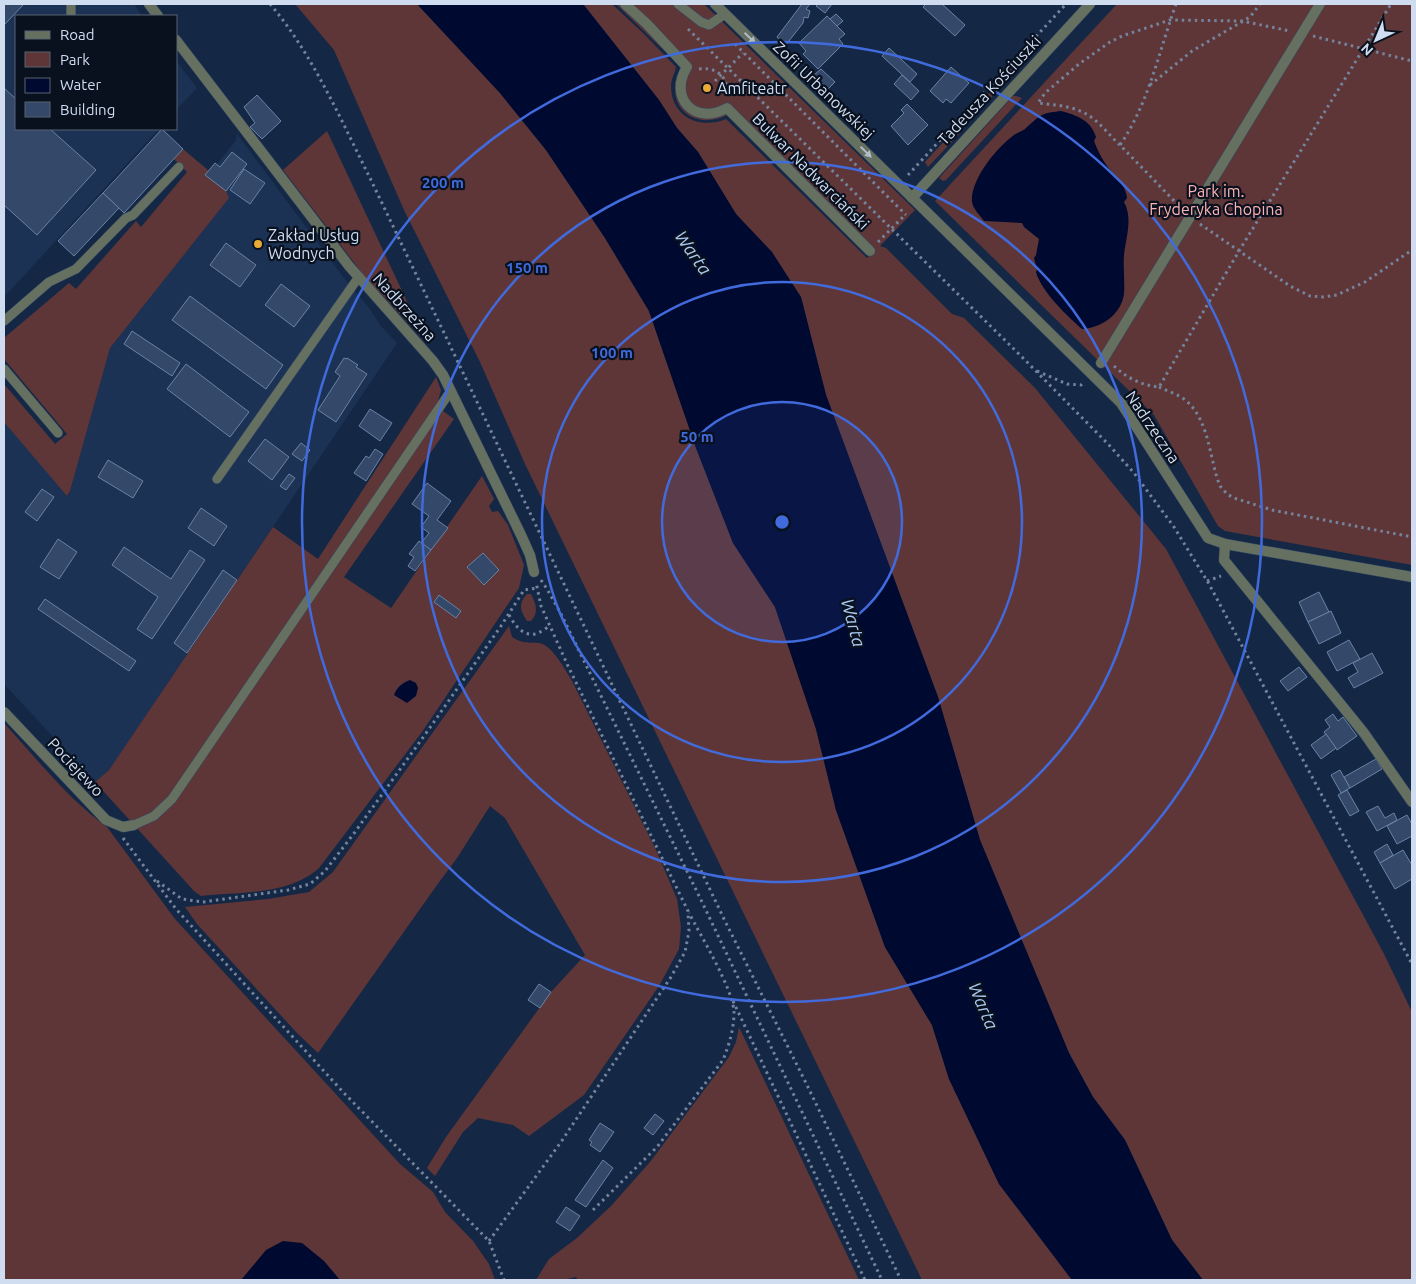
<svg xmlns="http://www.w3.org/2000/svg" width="1416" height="1284" font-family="Ubuntu,sans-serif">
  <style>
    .built { fill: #1b3255 }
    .green { fill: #5f3637 }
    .water { fill: #000a30 }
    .building { fill: #344969; stroke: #6a82a5 }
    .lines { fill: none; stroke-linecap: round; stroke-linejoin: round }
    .service-casing { stroke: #324561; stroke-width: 10 }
    .pedestrian-casing { stroke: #324561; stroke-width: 11 }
    .minor-casing { stroke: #324561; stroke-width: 11 }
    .path { stroke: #74849d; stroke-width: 3; stroke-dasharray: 2.5 4; stroke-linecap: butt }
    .service { stroke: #657061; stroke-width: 9 }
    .pedestrian { stroke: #657061; stroke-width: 10 }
    .minor { stroke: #657061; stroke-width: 10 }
    .oneway { fill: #b0bcc6 }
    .ring { fill: none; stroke: #416bdd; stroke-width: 2.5 }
    .poi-dot { fill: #e9ab38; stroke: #09111e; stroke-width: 2 }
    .labels { text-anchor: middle; stroke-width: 4.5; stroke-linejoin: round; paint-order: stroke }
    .poi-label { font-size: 16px; fill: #d0ddf1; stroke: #09111e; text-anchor: start }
    .street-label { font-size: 16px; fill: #d0ddf1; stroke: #09111e }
    .park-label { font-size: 16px; fill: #feb2b3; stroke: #09111e }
    .water-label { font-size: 18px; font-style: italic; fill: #abc8f2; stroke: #09111e }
    .centre { fill: #416bdd; stroke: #09111e; stroke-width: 2.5 }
    .ring-label { font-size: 15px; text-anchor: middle; font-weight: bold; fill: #416bdd; stroke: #09111e; stroke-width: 4.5; stroke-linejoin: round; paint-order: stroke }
  </style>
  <rect width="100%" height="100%" fill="#142846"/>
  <g class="built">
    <path d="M4,4H134L142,16H16V129H159L4,297Z"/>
    <path d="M176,61L197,88L176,110Z"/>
    <path d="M237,134L347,282L370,309L380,325L397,343L109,770L95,782L4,684V422L68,496L70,491L110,348L229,198L205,175L215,163L217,164L236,140Z"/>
  </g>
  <g class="green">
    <path d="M295,4H417L500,93L546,150L605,238L649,311L696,448L733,543L775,607L816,729L836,810L885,947L932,1025L949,1079L999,1184L1072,1280H922L525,464L480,362L404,210L334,50Z"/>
    <path d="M583,4H612L642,32L676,67C675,73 671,79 671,86C671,117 700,130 726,119L867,258L869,256L727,115C705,127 676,118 675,90C674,82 677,75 681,67L616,4H704L915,210L880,246L886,248L952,314L964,318L1035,388L1166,549L1383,952L1412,1012V1280H1203L1172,1240L1125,1140L1093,1097L1069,1053L980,840L938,697L826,395L801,297L747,227L736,214L698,152L677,128L659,100Z"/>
    <path d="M1117,4H1412V565L1225,531L1218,526L1154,415L935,201Z"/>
    <path d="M1033,45L1036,47L1035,50L971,120H968L966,118Z"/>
    <path d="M1013,96H1016L1022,98L946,180L943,181L939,178Z"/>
    <path d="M959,125L962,131L928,167L925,162Z"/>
    <path d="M327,131L426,342L365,277L283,170Z"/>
    <path d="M183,149L209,171L206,175L226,191L229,198L110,348L70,491L67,496L4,422V384L55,444L67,434L4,359V338L69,283L76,289L136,221L141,227L187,172L174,159Z"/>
    <path d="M436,377L441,390L438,401L443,411L454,419L344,577L391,608L482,476L494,499L489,506L492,512L498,511L508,525L524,565L519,588L422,732L319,868C290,895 239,892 201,896L194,891L95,782L109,770L273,527L318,559Z"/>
    <path d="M527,594H531C536,604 539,612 531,621H527C520,611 518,603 527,594Z"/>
    <path d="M509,626L512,637C523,644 527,642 539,643C552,645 564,668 571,679L656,850L677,899L681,927L679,949L659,986L584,1095L529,1136L513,1125L478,1118L463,1132L435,1176L427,1168L446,1137L551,992L585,955L505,818L490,806L457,858L437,885L318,1053L297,1033L197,924L185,907L268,899L309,892L333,872Z"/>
    <path d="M4,723C36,758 68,799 107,827L175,919L400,1164L433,1192L445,1212L473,1241L489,1264L495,1280H4Z"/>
    <path d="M739,1027L859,1280H578L576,1277L562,1280H536L549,1259L577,1238L611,1206L650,1162L729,1057L736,1042Z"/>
  </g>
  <g class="water">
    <path d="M417,4H583L659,100L677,128L698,152L736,214L772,252L801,297L826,395L938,697L980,840L1069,1053L1093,1097L1125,1140L1172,1240L1203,1280H1072L999,1184L949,1079L932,1025L885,947L836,810L816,729L775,607L733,543L696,448L649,311L605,238L546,150L500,93Z"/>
    <path d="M1061,111C1076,115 1091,120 1096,137L1094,141C1097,149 1101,157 1105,163C1113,175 1126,184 1127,198L1124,202C1133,218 1126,237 1124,255C1123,268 1125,281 1124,294C1121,315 1101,328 1082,329C1067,316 1041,291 1036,272L1037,270L1034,258L1036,255L1039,239L1024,227L1022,223L984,221C980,215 973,209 972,202C970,180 997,147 1014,135C1018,132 1024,131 1027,127C1032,123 1036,118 1042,115C1048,112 1054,112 1061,111Z"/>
    <path d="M410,680L416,683L418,688L416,696L407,703L394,695C397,687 402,683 410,680Z"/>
    <path d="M283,1241L302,1243L324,1261L340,1280H241L266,1250Z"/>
  </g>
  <g class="building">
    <path d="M4,4H24L5,24L4,23Z"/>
    <path d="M802,4H810L806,9L810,11L808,18L804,17L803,23L785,46L777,37Z"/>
    <path d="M818,4H832L825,13L816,6Z"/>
    <path d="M926,4H942L965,25L955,36L923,7Z"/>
    <path d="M836,14L843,21L837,26L830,19Z"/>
    <path d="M827,16L845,34L839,39L843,44L818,69L803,54L806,51L799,43Z"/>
    <path d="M889,48L917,74L910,82L882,56Z"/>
    <path d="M951,67L969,83L951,103L946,99L943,103L930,91Z"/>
    <path d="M821,69L835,82L828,89L814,75Z"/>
    <path d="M902,75L919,91L911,100L894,84Z"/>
    <path d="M4,88L16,99V129H50L96,170L37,235L4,205Z"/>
    <path d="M257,95L281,121L262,139L250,127L255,123L244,107Z"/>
    <path d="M907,104L928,125L908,145L891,126L904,113L901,110Z"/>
    <path d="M162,129L183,149L124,213L103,193Z"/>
    <path d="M232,152L247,164L226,191L205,175L215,163L220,167Z"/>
    <path d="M244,169L265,183L250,204L230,190Z"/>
    <path d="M103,193L119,208L74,256L58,241Z"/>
    <path d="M226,243L256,265L240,287L210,265Z"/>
    <path d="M281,284L310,306L294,327L265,305Z"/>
    <path d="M190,296L283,365L266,389L172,320Z"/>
    <path d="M132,331L180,363L172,376L124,344Z"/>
    <path d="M344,358L346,359L347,358L358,365L356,367L367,374L336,422L318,410L340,376L335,372Z"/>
    <path d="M186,364L249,412L230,437L167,389Z"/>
    <path d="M370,409L392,423L380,441L359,426Z"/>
    <path d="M265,439L289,457L272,480L248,461Z"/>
    <path d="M301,443L310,450L302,461L292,454Z"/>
    <path d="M375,449L383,454L366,481L354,473L366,456L369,458Z"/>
    <path d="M108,460L143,481L133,498L98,477Z"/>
    <path d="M289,474L295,478L286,490L280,486Z"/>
    <path d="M427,483L451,501L437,520L448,528L431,550L421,543L429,533L421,527L429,516L412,504Z"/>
    <path d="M42,489L54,497L37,521L25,512Z"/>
    <path d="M201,508L227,526L214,546L188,528Z"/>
    <path d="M58,539L77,552L59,579L40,567Z"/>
    <path d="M419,541L431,550L415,571L408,566L414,557L409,554Z"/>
    <path d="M124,547L171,579L190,550L205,560L152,639L137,629L158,597L112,565Z"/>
    <path d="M483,553L499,570L484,585L467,567Z"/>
    <path d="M223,570L237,580L187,653L174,643Z"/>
    <path d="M1319,592L1329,612L1308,622L1299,602Z"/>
    <path d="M439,595L461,611L456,618L434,602Z"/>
    <path d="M45,599L136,661L129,671L38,609Z"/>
    <path d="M1331,611L1341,633L1319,644L1308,622Z"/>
    <path d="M1349,640L1360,659L1337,671L1327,652Z"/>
    <path d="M1372,653L1383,673L1354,688L1348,678L1358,672L1353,663Z"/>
    <path d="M1299,667L1307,677L1288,691L1280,681Z"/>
    <path d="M1333,714L1338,721L1343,717L1357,736L1337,750L1324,732L1330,727L1325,720Z"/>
    <path d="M1326,734L1336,748L1321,759L1311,745Z"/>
    <path d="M1376,759L1382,769L1350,788L1344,777Z"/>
    <path d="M1340,770L1350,788L1341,793L1331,775Z"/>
    <path d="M1347,790L1359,811L1350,816L1338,795Z"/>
    <path d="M1378,806L1385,818L1394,813L1397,820L1377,831L1366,812Z"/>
    <path d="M1407,815L1412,824V836L1397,844L1387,826Z"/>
    <path d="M1387,844L1393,855L1380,863L1374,852Z"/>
    <path d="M1403,850L1412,865V879L1395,889L1380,863Z"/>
    <path d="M539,984L551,992L540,1008L528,1000Z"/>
    <path d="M655,1114L664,1121L653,1135L644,1128Z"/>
    <path d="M600,1123L614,1132L600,1152L590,1145L592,1142L589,1140Z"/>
    <path d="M603,1160L613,1168L586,1207L575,1200Z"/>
    <path d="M566,1207L580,1216L570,1231L556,1222Z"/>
  </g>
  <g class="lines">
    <g class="service-casing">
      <g id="service">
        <path d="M71,4V16"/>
        <path d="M678,4L701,22L709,25L725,14"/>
        <path d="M4,321L49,282L76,269L126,218L133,215L179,167"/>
        <path d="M4,369L58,433"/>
        <path d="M217,479L358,278"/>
        <path d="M134,825L154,816L172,799L450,392"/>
      </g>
    </g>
    <g class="pedestrian-casing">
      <g id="pedestrian">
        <path d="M625,4L647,24L687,67C668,98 695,126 727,108L870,251"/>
        <path d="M1101,363L1320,4"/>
      </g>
    </g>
    <g class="minor-casing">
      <g id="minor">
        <path d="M149,4L158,16"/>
        <path d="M715,4L1121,403L1208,538L1225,544L1412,577"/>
        <path d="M176,40L349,266L433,361L443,375L521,535L530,555L534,572"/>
        <path d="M912,198L1090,4"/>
        <path d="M1225,544L1224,560L1364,733L1412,802"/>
        <path d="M4,712L106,820L123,827L134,825"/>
      </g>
    </g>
    <g class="path">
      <path d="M270,4C312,53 341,120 370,178L725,921L805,1081L901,1280"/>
      <path d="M1176,4C1159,51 1149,103 1120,145L1182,209"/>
      <path d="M688,29L1021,356L1109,445L1134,473L1174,527L1209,584L1412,964"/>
      <path d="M1313,36L1412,61"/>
      <path d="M735,44L906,215"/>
      <path d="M699,69C713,67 724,73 727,87"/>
      <path d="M715,81L743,53"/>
      <path d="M1150,85L1192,51L1250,17L1260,4"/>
      <path d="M728,95L742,82"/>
      <path d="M1120,145C1110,136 1102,125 1091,117C1076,106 1056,105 1038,103L1045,93L1079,64L1110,42L1122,36L1170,20L1242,21L1290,31"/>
      <path d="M908,175L1066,4"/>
      <path d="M1200,224L1290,286L1310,296L1323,297L1337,295L1365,282L1412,250"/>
      <path d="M878,242L905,215"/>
      <path d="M1114,366C1127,378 1141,385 1159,387L1239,251L1391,4"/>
      <path d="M1037,371L1067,384L1081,385L1084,382"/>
      <path d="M1159,387C1167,391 1177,394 1184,399C1210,419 1209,459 1220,486L1227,494L1234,498L1272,510L1412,537"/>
      <path d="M541,580L547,589L560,612L702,902L882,1280"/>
      <path d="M1207,581L1221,576"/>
      <path d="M509,615C514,624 522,636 535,634C540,633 546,628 550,626"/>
      <path d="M123,838L176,909L343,1092L489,1241L504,1280"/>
      <path d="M157,881L182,899L203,902L288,890L310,884L325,871L355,832L429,729L501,626L524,590L537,588"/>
      <path d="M733,1001L865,1280"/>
      <path d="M593,1210L657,1147L723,1060C729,1045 734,1029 734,1012C733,989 701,936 689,913"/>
      <path d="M489,1241L561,1142L671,977L685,952L689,931L688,911L568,666L541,606L536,582"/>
    </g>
    <use href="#service" class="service"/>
    <use href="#pedestrian" class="pedestrian"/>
    <use href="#minor" class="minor"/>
  </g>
  <defs><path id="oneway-solid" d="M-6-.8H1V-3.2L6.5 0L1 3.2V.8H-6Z" transform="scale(1.25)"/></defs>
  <g class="oneway">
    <use href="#oneway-solid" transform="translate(750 38) rotate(44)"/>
    <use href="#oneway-solid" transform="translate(866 152) rotate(44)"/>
  </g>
  <circle cx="782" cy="522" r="120" fill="#416bdd" fill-opacity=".12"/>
  <g class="ring">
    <circle cx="782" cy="522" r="120"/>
    <circle cx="782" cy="522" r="240"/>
    <circle cx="782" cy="522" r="360"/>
    <circle cx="782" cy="522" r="480"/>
  </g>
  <g class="poi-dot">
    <circle cx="707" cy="88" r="5"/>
    <circle cx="258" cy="244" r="5"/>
  </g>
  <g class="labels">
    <g class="poi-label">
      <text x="717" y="94">Amfiteatr</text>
      <text x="268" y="241">Zakład Usług<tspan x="268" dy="18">Wodnych</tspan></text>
    </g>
    <g class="street-label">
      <text transform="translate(824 90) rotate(44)" y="6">Zofii Urbanowskiej</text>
      <text transform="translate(989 90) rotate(-47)" y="6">Tadeusza Kościuszki</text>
      <text transform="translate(811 171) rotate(45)" y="6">Bulwar Nadwarciański</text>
      <text transform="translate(405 307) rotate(48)" y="6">Nadbrzeżna</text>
      <text transform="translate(1153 427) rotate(56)" y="6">Nadrzeczna</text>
      <text transform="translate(76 767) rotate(47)" y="6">Pociejewo</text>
    </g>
    <g class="park-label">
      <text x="1216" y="197">Park im.<tspan x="1216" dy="18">Fryderyka Chopina</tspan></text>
    </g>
    <g class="water-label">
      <text transform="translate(693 253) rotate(55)" y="6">Warta</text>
      <text transform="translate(853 623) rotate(75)" y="6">Warta</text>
      <text transform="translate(983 1006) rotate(67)" y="6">Warta</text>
    </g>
  </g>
  <circle cx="782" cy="522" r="8" class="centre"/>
  <g class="ring-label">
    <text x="443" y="188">200 m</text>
    <text x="527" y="273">150 m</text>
    <text x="612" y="358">100 m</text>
    <text x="697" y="442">50 m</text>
  </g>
  <rect width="1416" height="1284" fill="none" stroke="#d0ddf1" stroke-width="10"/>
  <rect x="15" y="15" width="162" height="115" fill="#09111e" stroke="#596372"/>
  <rect x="25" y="31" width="25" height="8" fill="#657061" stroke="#596372"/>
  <text x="60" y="40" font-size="15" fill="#d0ddf1">Road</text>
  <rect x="25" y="52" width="25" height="15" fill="#5f3637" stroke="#596372"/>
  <text x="60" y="65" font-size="15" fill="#d0ddf1">Park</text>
  <rect x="25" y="78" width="25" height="15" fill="#000a30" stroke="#596372"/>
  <text x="60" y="90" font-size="15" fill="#d0ddf1">Water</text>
  <rect x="25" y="102" width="25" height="15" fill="#344969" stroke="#596372"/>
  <text x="60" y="115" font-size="15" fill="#d0ddf1">Building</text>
  <g transform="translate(1376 40) rotate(224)" stroke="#09111e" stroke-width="4" paint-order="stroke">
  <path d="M0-4L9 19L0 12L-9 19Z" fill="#d0ddf1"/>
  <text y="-8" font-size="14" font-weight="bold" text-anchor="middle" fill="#d0ddf1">N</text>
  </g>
</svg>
